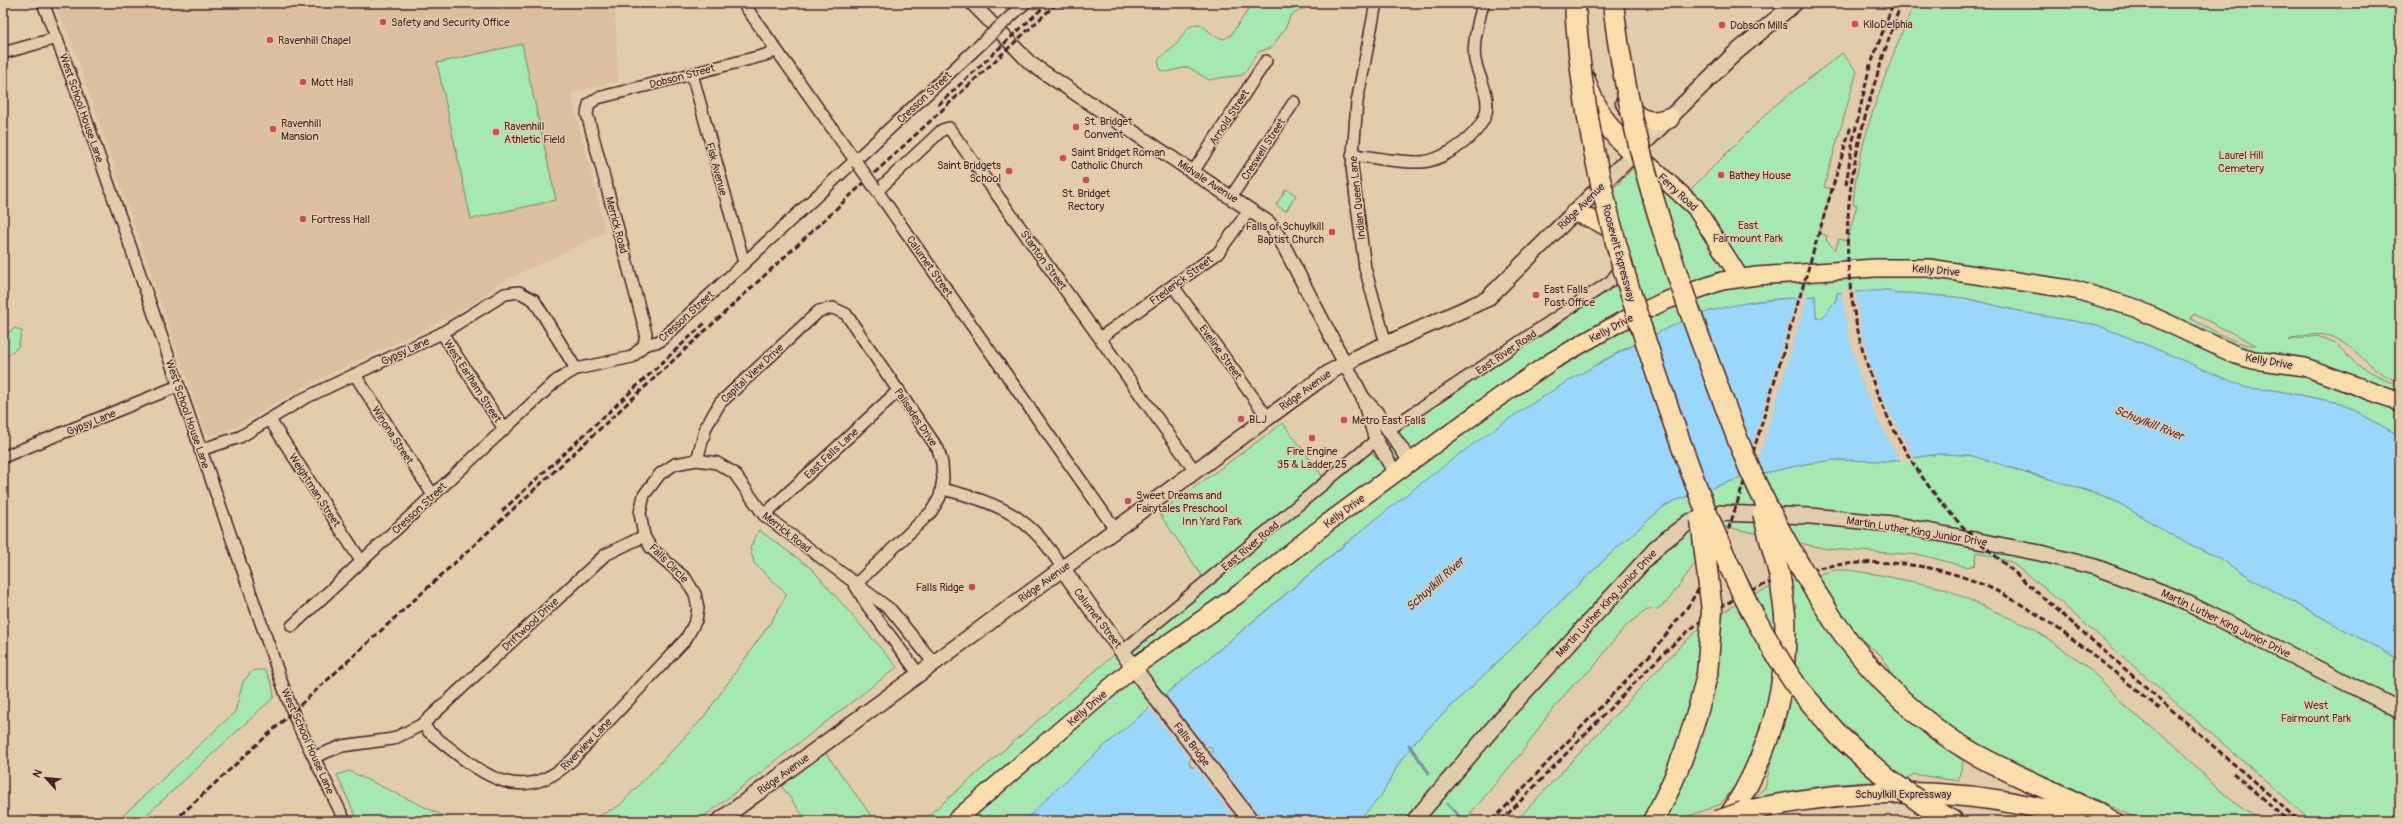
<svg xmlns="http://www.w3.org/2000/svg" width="2403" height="824" font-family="Pangolin,sans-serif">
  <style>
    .built { fill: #dbbfa0 }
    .green { fill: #a6e8b1; stroke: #78846e; fill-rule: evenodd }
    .water { fill: #99d7fb; stroke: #798da8; fill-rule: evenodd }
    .pier { fill: #e1ccab }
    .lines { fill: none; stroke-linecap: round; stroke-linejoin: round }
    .stream { stroke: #798da8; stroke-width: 3 }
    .minor-casing { stroke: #4a1f2b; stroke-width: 14 }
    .tertiary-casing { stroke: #4a1f2b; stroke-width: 16 }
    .secondary-casing { stroke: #4a1f2b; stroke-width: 18 }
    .primary-casing { stroke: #4a1f2b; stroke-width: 20 }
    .motorway-casing { stroke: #4a1f2b; stroke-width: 23 }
    .minor { stroke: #e1ccab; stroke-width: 11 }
    .tertiary { stroke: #e1ccab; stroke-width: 13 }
    .secondary { stroke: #e1ccab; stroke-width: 15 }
    .primary { stroke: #f9deab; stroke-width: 17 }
    .motorway { stroke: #f9deab; stroke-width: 20 }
    .rail { stroke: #4a1f2b; stroke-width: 3; stroke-dasharray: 6 3; stroke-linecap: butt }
    .minor-bridge-casing { stroke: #4a1f2b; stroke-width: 14; stroke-linecap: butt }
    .motorway-bridge-casing { stroke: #4a1f2b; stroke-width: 23; stroke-linecap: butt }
    .minor-bridge { stroke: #e1ccab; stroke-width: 11 }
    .motorway-bridge { stroke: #f9deab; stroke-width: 20 }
    .poi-dot { fill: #d1495b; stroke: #e1ccab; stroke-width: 1.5 }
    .labels { text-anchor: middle; stroke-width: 3; stroke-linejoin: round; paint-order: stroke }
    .poi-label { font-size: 11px; fill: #4a1f2b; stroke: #e1ccab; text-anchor: start }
    .street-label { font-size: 11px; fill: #4a1f2b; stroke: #e1ccab }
    .park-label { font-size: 11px; fill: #533338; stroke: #e1ccab }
    .water-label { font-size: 12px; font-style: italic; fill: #523140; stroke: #e1ccab }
  </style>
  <rect width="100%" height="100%" fill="#e1ccab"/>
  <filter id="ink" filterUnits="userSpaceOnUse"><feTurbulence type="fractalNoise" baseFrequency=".025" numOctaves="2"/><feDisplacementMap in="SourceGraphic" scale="8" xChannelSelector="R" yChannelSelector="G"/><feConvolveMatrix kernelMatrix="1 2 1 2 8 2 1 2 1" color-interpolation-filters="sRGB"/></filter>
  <g filter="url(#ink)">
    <path class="built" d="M54,3H615L618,81L571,93L606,232L495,285L497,288L450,317L307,385L233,428L213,435L207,434L204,429L72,43Z"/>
    <g class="green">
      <path d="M1253,3H1313L1290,16C1288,27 1278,37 1273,47L1258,52L1243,75C1231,77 1220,77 1209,80L1188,67L1166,72L1160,70L1158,60C1163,55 1169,51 1174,47C1182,39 1186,23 1200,24L1215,36L1224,39L1230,36Z"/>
      <path d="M1914,3H2400V382C2355,367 2349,318 2289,340L2317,336L2334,342L2355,363L2385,380L2400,385V436L2341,403L2273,390L2247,389L2154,348L2097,325L2031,314L1964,298L1908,293L1896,294L1889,290L1837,293L1836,300L1823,318H1816L1815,296L1757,301L1708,312L1646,338L1604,360L1533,403L1433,475L1345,544L1109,742L1024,821H922L1116,653L1371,451L1379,461L1390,453L1372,418L1398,435L1401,429L1628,275L1610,192L1636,165L1680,200L1773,107L1842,53L1857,71L1824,187L1832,189L1818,233L1827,236L1826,240L1835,250L1839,239L1847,241L1857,205L1853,204C1859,134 1888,68 1914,3ZM2194,314L2256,345C2241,348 2206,326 2191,319Z"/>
      <path d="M522,44L556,200L471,219L437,63Z"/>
      <path d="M1286,189L1296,195L1286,211L1276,205Z"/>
      <path d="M15,328L22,331L18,347L3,359V337Z"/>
      <path d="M1283,423L1323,477L1203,577L1159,513Z"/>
      <path d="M1939,454L1969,455L1995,462L2025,473L2065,483L2117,502L2177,538L2217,557L2264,586L2400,660V821H2312L2044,588L2011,562L1977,552L1975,565L1966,567L1922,555L1827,549L1722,526L1667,602L1657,609L1647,610L1629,623L1614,640L1593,668L1574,684L1548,715L1523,751L1464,821H1358L1381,796L1401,760L1419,737L1621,544L1663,507L1674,501L1737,479L1805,464L1834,460L1892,461Z"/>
      <path d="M759,530L812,569L897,667L698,821H588L619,806L703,718L771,622L787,594L754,563L750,548Z"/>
      <path d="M1836,570H1848L1875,574L1943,588L2034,629L2084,664L2110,689L2124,706L2180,749L2209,781L2240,807L2261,821H2143L2071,788L1991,751L1961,734L1916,700L1894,679L1881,655L1854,634L1838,642C1872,690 1916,726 1963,761L1958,781L1913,774L1906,781L1866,747L1854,733L1825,706L1813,719L1842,754L1875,782C1833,783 1793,789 1752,799L1765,788L1772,757L1787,711L1791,691L1774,690L1745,772L1721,804L1675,821H1516L1678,648L1708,621L1754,594L1780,584Z"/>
      <path d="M258,670H265L272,684L274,697L140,821H117L235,712L243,682L252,671Z"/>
      <path d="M824,751L875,821H807L780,784Z"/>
      <path d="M349,771L454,821H358L337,775Z"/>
    </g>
    <path class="water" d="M1889,290L1896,294L1908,293L1964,298L2031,314L2097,325L2154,348L2247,388L2273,390L2341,403L2400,436V660L2264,586L2217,557L2177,538L2117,502L2096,493L1969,455L1939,454L1892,461L1834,460L1805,464L1737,479L1674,501L1663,507L1621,544L1419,737L1401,760L1381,796L1358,821H1257L1261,816L1257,812L1245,821H1024C1092,752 1169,692 1243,630C1364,529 1485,421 1626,349C1653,335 1681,320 1710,311C1745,301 1779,299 1815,296L1816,318H1822L1836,300L1837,293ZM1208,746L1212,748V753L1194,767H1191L1189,761Z"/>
    <g class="pier">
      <path d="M1841,290H1855L1862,333L1872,370L1887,407L1916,461L1901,462L1874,413L1859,374L1849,338Z"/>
      <path d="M1808,295L1758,462L1763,475L1742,480L1681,320L1700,312L1752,446L1797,296Z"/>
      <path d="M1164,693L1208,749L1192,762L1148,706Z"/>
      <path d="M1210,752L1264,821H1255L1259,816L1257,814L1248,821H1237L1194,765Z"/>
    </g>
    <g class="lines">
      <g class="stream">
        <path d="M1409,745L1429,773"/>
        <path d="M1448,804L1463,821"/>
      </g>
      <g class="minor-casing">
        <g id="minor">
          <path d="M43,3L75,87L285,692L298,725L345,821"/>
          <path d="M743,3L857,163"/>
          <path d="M1376,3L1357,102L1352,167L1365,268L1386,344"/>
          <path d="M1011,16L1025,3"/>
          <path d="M3,53L57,38"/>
          <path d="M692,74L744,263"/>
          <path d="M1352,155C1375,157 1399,163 1422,162C1446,160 1485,132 1487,107C1488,90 1478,76 1475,60C1472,42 1479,21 1483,3"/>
          <path d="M1193,172L1266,61"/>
          <path d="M875,188L1115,529"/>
          <path d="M877,191L942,130L949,128L1195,471"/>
          <path d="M1231,197L1294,102"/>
          <path d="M1173,286L1268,418"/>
          <path d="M442,333L504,429"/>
          <path d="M1100,338L1218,253L1250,209"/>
          <path d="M644,345L660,341L982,43"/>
          <path d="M355,375L433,495"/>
          <path d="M270,420L361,561"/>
          <path d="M1388,430L1611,281L1619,270"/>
          <path d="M200,450L240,437L303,399L442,333L505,294L519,292L534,300L576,369"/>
          <path d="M3,457L178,386"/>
          <path d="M697,460L706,427L720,403L819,311L833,308L846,314L938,449L942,463L943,479L940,497L931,512L855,585"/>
          <path d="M942,489C998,502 1032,517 1062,568"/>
          <path d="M764,515L899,390"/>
          <path d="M855,585L867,605L918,673"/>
          <path d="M292,626L556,381L576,369L632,357L644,345L646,333L587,114L589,104L598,98L769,54L776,50"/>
          <path d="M1123,651L1376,440"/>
          <path d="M423,724L429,732C476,768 517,812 572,760L686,639L696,620L698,608L695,594L686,579L651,548L644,536L640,513L644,495L660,474L675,464L697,460L717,463L734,473L764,515L891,610L933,662"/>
          <path d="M314,757L342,746L393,739L423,724L605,555L644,536"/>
        </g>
      </g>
      <g class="tertiary-casing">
        <g id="tertiary">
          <path d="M972,3L1030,63L1269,223L1279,237L1363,398L1376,440L1395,473"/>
          <path d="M1363,398L1376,412L1410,461"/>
        </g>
      </g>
      <g class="secondary-casing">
        <g id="secondary">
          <path d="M1062,568L1150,690L1251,821"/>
          <path d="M719,821L1330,372L1357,357L1487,299L1733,55L1795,3"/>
          <path d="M1414,821L1510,708L1659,545L1689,522L1717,513L1811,516L1892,524L2040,553L2095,567L2177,598L2400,710"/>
        </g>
      </g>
      <g class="primary-casing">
        <g id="primary">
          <path d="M1639,156L1695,207L1740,278"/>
          <path d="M1574,213L1594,220L1610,229"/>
          <path d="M955,821L1134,667L1240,593L1326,524L1495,400L1552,361L1620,322L1665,301L1722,281L1757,276L1875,268H1929L2076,290L2135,308L2236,355L2254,360L2305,367L2400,402"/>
        </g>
      </g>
      <g class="motorway-casing">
        <g id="motorway">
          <path d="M1585,80C1592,103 1614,140 1635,153"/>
          <path d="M1626,103C1636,120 1650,126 1669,118"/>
          <path d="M1834,621C1871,674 1917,721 1973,753C2018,778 2067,796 2112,821"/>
          <path d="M1798,688L1840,737L1889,780"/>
          <path d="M1926,806L1953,821"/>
          <path d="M1743,812C1859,784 1974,786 2088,821"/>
          <path d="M1653,821C1679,775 1695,727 1707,675"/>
          <path d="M1726,821C1768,759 1789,689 1785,614"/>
        </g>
      </g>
      <use href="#minor" class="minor"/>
      <use href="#tertiary" class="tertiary"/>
      <use href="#secondary" class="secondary"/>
      <use href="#primary" class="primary"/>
      <use href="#motorway" class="motorway"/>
      <g class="rail">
        <path d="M1901,3C1880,65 1858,128 1850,193C1836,316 1880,443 1967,531L2299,821"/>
        <path d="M1869,70L1893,3"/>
        <path d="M938,105L1048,3"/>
        <path d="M1846,185L1852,145L1870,65"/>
        <path d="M502,511L706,322"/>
        <path d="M2233,773L2288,821"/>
        <path d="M174,821L560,466L1057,3"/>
        <path d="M1492,821L1651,654L1689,605L1722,549L1746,476L1851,126"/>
        <path d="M1501,821C1542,779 1583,736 1624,694C1655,662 1687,627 1726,604C1812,552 1920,548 2008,597C2063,627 2111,670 2160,709"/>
      </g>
      <g class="minor-bridge-casing">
        <g id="minor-bridge">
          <path d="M982,43L1011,16"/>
          <path d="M857,163L875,188"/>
        </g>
      </g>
      <g class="motorway-bridge-casing">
        <g id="motorway-bridge">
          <path d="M1575,3C1582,142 1622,276 1668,407C1702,506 1738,602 1798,688"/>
          <path d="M1613,3C1626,119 1660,230 1700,339C1717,383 1732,427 1750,470C1773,522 1803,573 1834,621"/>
          <path d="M1763,513L1780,577L1785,614"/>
          <path d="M1701,520L1712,611L1707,675"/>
          <path d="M1889,780L1926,806"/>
          <path d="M1718,821L1743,812"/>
        </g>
      </g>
      <use href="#minor-bridge" class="minor-bridge"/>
      <use href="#motorway-bridge" class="motorway-bridge"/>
    </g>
  </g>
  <g class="poi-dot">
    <circle cx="383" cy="22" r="4"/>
    <circle cx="1855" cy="24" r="4"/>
    <circle cx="1722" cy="25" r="4"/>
    <circle cx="270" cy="40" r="4"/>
    <circle cx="303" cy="82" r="4"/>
    <circle cx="1076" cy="127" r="4"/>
    <circle cx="273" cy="129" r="4"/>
    <circle cx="496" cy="132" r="4"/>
    <circle cx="1063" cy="158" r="4"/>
    <circle cx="1009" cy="171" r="4"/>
    <circle cx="1721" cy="175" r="4"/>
    <circle cx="1086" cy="180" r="4"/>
    <circle cx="303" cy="219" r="4"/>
    <circle cx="1332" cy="232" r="4"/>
    <circle cx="1536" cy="295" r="4"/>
    <circle cx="1241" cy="419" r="4"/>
    <circle cx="1344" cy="420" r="4"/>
    <circle cx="1312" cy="438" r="4"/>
    <circle cx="1128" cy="501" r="4"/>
    <circle cx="972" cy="587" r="4"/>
  </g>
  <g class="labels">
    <g class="poi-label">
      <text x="391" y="26">Safety and Security Office</text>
      <text x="1863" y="28">KiloDelphia</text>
      <text x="1730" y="29">Dobson Mills</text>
      <text x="278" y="44">Ravenhill Chapel</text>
      <text x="311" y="86">Mott Hall</text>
      <text x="1084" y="125">St. Bridget<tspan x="1084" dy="13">Convent</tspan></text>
      <text x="281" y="127">Ravenhill<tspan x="281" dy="13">Mansion</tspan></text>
      <text x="504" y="130">Ravenhill<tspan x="504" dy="13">Athletic Field</tspan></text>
      <text x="1071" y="156">Saint Bridget Roman<tspan x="1071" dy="13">Catholic Church</tspan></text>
      <text x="1001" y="169" text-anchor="end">Saint Bridgets<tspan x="1001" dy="13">School</tspan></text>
      <text x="1729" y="179">Bathey House</text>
      <text x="1086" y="197" text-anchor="middle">St. Bridget<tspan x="1086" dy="13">Rectory</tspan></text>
      <text x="311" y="223">Fortress Hall</text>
      <text x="1324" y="230" text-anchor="end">Falls of Schuylkill<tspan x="1324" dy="13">Baptist Church</tspan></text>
      <text x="1544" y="293">East Falls<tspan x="1544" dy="13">Post Office</tspan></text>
      <text x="1249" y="423">BLJ</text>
      <text x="1352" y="424">Metro East Falls</text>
      <text x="1312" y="455" text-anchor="middle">Fire Engine<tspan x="1312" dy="13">35 &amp; Ladder 25</tspan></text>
      <text x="1136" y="499">Sweet Dreams and<tspan x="1136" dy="13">Fairytales Preschool</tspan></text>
      <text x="964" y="591" text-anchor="end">Falls Ridge</text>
    </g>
    <g class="street-label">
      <text transform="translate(682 76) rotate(-15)" y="4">Dobson Street</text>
      <text transform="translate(924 97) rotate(-43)" y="4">Cresson Street</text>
      <text transform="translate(82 108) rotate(71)" y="4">West School House Lane</text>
      <text transform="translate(1229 117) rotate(-57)" y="4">Arnold Street</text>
      <text transform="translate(1263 149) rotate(-57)" y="4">Creswell Street</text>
      <text transform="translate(717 169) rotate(75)" y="4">Fisk Avenue</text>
      <text transform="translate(1208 181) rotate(33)" y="4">Midvale Avenue</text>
      <text transform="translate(1678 192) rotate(43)" y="4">Ferry Road</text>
      <text transform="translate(1357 198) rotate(-96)" y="4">Indian Queen Lane</text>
      <text transform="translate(1581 206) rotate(-45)" y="4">Ridge Avenue</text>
      <text transform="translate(617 225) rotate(75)" y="4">Merrick Road</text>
      <text transform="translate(1619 253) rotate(75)" y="4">Roosevelt Expressway</text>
      <text transform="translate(1044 260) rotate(54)" y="4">Stanton Street</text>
      <text transform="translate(930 266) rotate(55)" y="4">Calumet Street</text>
      <text transform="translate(1936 270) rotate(5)" y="4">Kelly Drive</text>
      <text transform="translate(1181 280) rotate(-36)" y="4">Frederick Street</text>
      <text transform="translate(686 316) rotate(-42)" y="4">Cresson Street</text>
      <text transform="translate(1611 328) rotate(-28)" y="4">Kelly Drive</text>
      <text transform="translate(405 351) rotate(-25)" y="4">Gypsy Lane</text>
      <text transform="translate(1221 352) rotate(54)" y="4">Eveline Street</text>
      <text transform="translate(1506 352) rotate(-34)" y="4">East River Road</text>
      <text transform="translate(2269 361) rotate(10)" y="4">Kelly Drive</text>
      <text transform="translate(752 373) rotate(-43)" y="4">Capital View Drive</text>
      <text transform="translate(473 381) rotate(57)" y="4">West Earlham Street</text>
      <text transform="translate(1305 390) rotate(-36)" y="4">Ridge Avenue</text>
      <text transform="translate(188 414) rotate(71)" y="4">West School House Lane</text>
      <text transform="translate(916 417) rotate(56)" y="4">Palisades Drive</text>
      <text transform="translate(91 422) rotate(-22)" y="4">Gypsy Lane</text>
      <text transform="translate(393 435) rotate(57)" y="4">Winona Street</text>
      <text transform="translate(831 453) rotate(-43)" y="4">East Falls Lane</text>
      <text transform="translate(315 490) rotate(57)" y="4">Weightman Street</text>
      <text transform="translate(419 508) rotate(-43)" y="4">Cresson Street</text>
      <text transform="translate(1344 511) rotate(-37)" y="4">Kelly Drive</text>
      <text transform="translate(1917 531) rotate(9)" y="4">Martin Luther King Junior Drive</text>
      <text transform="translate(787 532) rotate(38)" y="4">Merrick Road</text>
      <text transform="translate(1250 546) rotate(-40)" y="4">East River Road</text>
      <text transform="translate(669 563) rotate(45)" y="4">Falls Circle</text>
      <text transform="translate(1044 582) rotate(-36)" y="4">Ridge Avenue</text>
      <text transform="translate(1606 603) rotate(-47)" y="4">Martin Luther King Junior Drive</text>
      <text transform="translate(1098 618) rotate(53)" y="4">Calumet Street</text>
      <text transform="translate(2226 623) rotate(26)" y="4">Martin Luther King Junior Drive</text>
      <text transform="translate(530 624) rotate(-43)" y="4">Driftwood Drive</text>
      <text transform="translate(1087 708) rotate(-41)" y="4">Kelly Drive</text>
      <text transform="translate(308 741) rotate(66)" y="4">West School House Lane</text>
      <text transform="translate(586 744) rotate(-46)" y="4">Riverview Lane</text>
      <text transform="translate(1192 744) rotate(52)" y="4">Falls Bridge</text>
      <text transform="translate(783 774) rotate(-36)" y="4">Ridge Avenue</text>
      <text x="1903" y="798">Schuylkill Expressway</text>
    </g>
    <g class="park-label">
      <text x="2241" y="159">Laurel Hill<tspan x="2241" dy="13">Cemetery</tspan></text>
      <text x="1748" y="229">East<tspan x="1748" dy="13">Fairmount Park</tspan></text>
      <text x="1212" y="525">Inn Yard Park</text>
      <text x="2316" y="709">West<tspan x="2316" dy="13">Fairmount Park</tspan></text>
    </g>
    <g class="water-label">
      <text transform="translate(2149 423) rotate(22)" y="4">Schuylkill River</text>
      <text transform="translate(1435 584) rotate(-42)" y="4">Schuylkill River</text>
    </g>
  </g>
  <rect width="2403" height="824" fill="none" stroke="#e1ccab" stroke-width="16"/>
  <rect x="8" y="8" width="2387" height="808" fill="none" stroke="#4a1f2b" stroke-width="1.5" filter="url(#ink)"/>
  <g transform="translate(46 778) rotate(297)" stroke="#e1ccab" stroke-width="3" paint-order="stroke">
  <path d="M0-3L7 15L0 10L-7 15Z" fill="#4a1f2b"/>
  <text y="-6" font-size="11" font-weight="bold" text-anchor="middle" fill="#4a1f2b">N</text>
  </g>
</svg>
